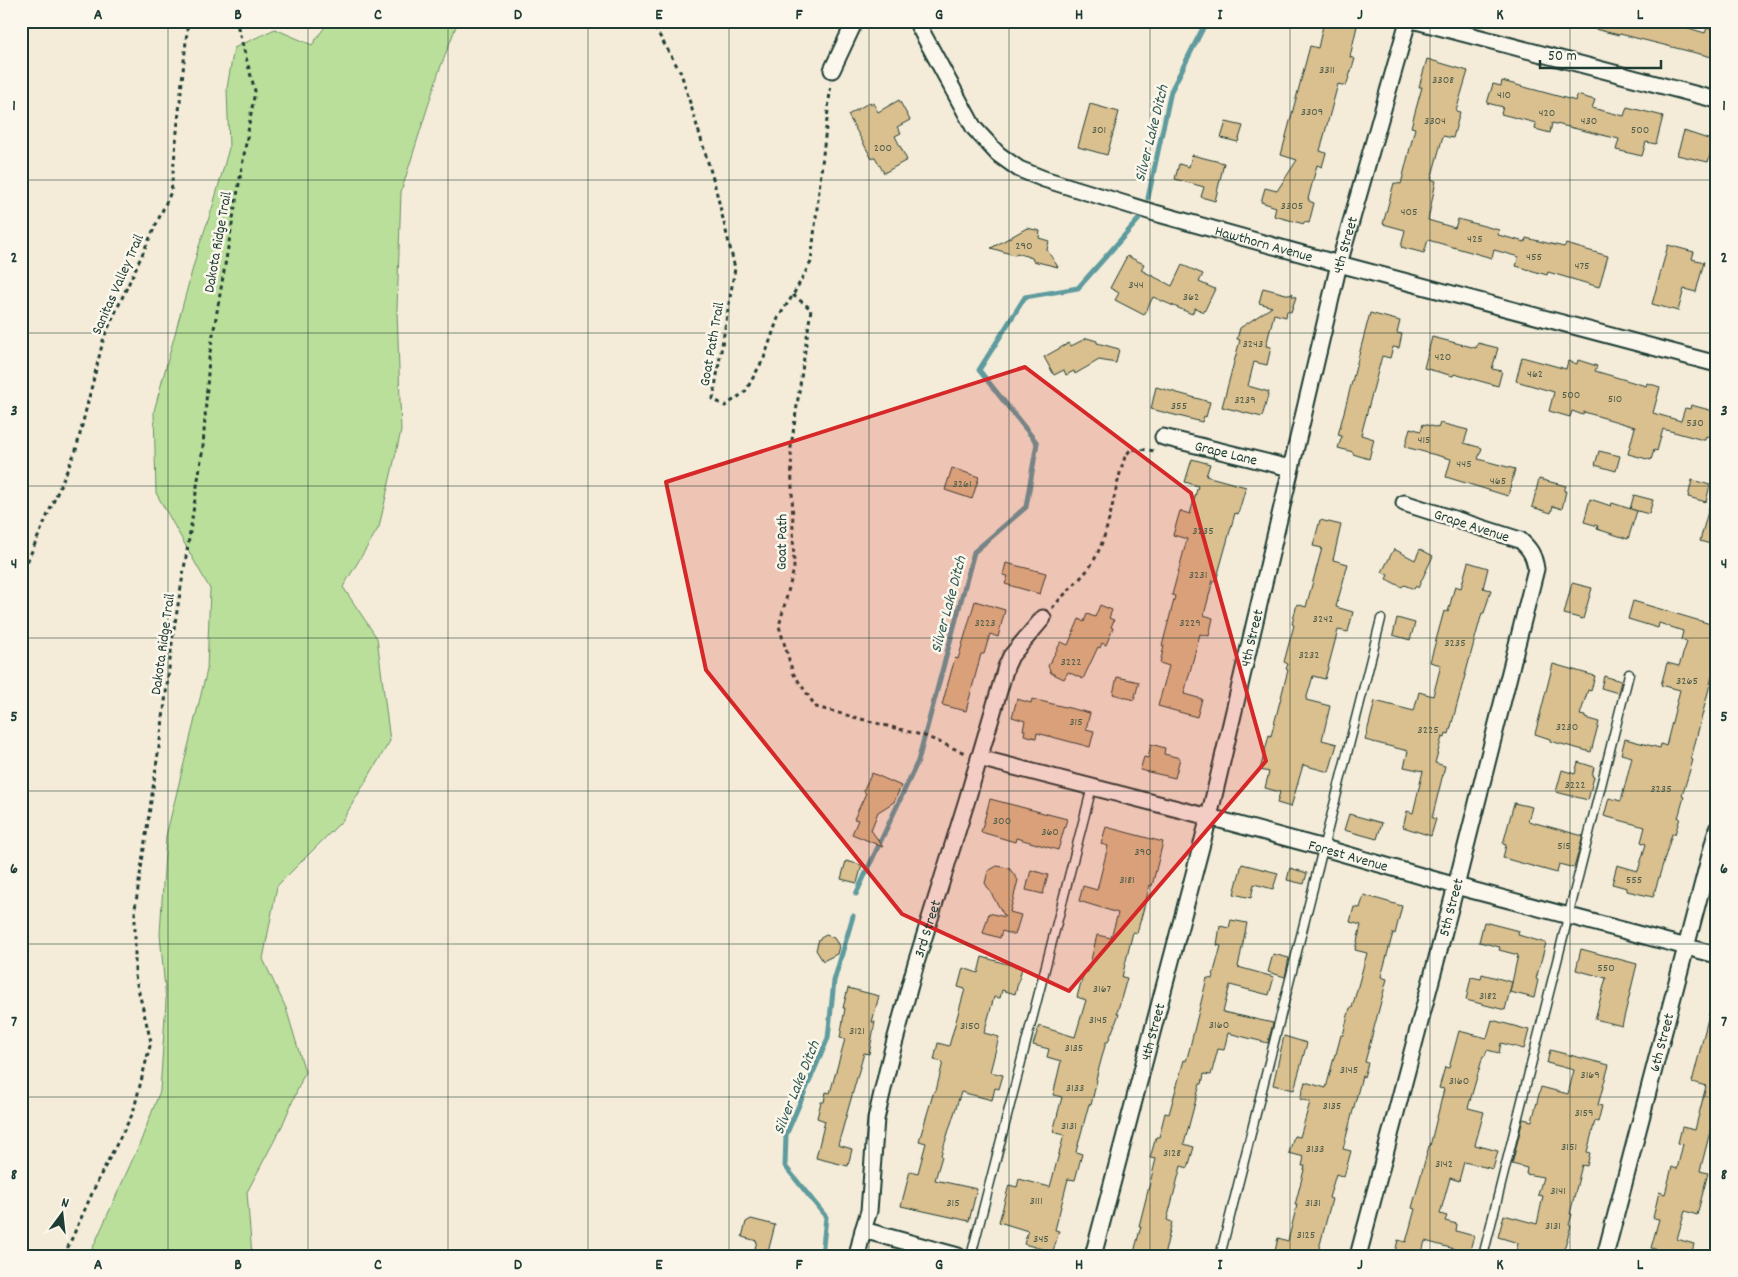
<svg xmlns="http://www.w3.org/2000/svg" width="1738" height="1277" font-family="Dekko,sans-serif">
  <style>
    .green { fill: #badf9a; stroke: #6c8e67 }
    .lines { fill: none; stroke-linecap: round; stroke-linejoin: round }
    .stream { stroke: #5f9b9e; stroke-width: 5 }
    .building { fill: #dabf8f; stroke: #1f3d34 }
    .lane-casing { stroke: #1f3d34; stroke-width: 11 }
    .street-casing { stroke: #1f3d34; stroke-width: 19 }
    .path { stroke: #1f3d34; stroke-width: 3; stroke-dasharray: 4 4; stroke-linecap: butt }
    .lane { stroke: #fbf7ec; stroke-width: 8 }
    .street { stroke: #fbf7ec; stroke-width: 15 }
    .marked { fill: #d62828; fill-opacity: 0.2; stroke: #d62828; stroke-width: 4; stroke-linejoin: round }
    .grid { fill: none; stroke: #1f3d34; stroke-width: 1; stroke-opacity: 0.55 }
    .labels { text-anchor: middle; stroke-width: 5; stroke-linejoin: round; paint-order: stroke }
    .number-label { font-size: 12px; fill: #4e5e4b }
    .street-label { font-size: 15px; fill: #1f3d34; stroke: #fbf7ec }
    .water-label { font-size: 16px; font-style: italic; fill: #345c57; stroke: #fbf7ec }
    .neatline { fill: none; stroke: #1f3d34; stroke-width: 2 }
    .grid-label { font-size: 16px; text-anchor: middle; font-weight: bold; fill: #1f3d34 }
  </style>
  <rect width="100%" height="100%" fill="#f4ecd9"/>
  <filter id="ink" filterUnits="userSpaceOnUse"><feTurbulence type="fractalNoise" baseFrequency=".02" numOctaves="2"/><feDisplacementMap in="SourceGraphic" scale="10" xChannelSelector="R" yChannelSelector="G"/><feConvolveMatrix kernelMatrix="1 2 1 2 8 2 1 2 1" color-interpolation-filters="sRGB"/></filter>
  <g filter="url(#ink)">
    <path class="green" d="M329,21H458L439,71L401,192L397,309L401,431L379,527L343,587L377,638L390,741L342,821L277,886L263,959L286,1008L305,1072L282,1126L247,1192L252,1256H89L140,1143L160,1091L166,1001L160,934L166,836L207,670L210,589L156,493L154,411L198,249L212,209L229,148L227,88L234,48L275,29L312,45Z"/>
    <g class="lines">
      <g class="stream">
        <path d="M1148,198L1171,91L1204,26L1203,21"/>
        <path d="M856,894L918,761L974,552L1026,507L1037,443L979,370L1025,297L1078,288L1139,219"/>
        <path d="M822,1256L826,1217L785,1166L786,1135L828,1038L834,981L853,916"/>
      </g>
    </g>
    <g class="building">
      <path d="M1324,21H1352L1351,25L1357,26L1350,57L1355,59L1346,86L1338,84L1320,151L1326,153L1322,167L1317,165L1308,199H1309V201L1314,203L1309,223L1304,222V224L1274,216L1276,207L1261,202L1265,188L1277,191L1297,160L1281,155L1310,46L1318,48Z"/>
      <path d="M1583,21H1665L1705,33L1707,28L1717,31V41L1712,57L1620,34L1619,35L1582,26Z"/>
      <path d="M1427,59L1468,71L1456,111L1460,112L1453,138L1443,136L1431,179L1436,181L1428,220L1455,228L1458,219L1499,230L1498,235L1525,242L1526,238L1564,247L1566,244L1608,256L1599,287L1548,272L1547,275L1516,266L1519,257L1494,250L1492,258L1428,240L1424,253L1401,247L1405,230L1383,224L1394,183L1401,184L1415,128L1411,127L1422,87H1419Z"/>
      <path d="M1502,81L1576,101L1577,95L1595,100L1592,108L1624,116L1627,107L1663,116L1656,144L1646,142L1642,156L1616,150L1619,139L1552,123L1550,133L1535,129L1536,123L1501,114L1503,107L1487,103L1493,84L1501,86Z"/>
      <path d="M899,100L910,120L897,127L901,133L895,136L907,160L884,173L875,157L872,159L848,115L870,102L871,104L873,103L878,112Z"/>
      <path d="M1090,104L1119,112L1107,155L1078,147Z"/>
      <path d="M1226,122L1243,126L1238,142L1221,138Z"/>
      <path d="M1684,131L1714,141L1708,162L1677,155Z"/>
      <path d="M1192,155L1224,163L1215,201L1201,197L1204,187L1175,179L1179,164L1189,167Z"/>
      <path d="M1027,228L1040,231L1039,238L1049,241L1047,250L1058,267L1033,261L1032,258L1017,253L1014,255L991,248Z"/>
      <path d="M1668,245L1694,252L1692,259L1704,262L1696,292L1684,289L1678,311L1652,304Z"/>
      <path d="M1127,256L1144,264L1141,270L1172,286L1182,265L1203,274L1199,282L1215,289L1204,312L1195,308L1192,314L1153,297L1144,315L1115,300L1119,293L1110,288Z"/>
      <path d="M1263,288L1290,295L1293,293L1292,296L1296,297L1291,312L1287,311L1286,317L1274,314L1266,346L1271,347L1267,365L1254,362L1248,386L1269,392L1262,417L1222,407L1240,340L1237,339L1240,328L1272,307L1259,303Z"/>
      <path d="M1370,313L1400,321L1397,333L1402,334L1399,348L1393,347L1390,358L1382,356L1361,435L1374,439L1369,459L1353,454V452L1338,448L1342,436L1338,435Z"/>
      <path d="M1432,337L1476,348L1478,343L1498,348L1492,369L1502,371L1498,386L1454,374L1453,376L1424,368Z"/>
      <path d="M1087,338L1097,341V343L1119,349L1116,363L1099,360L1075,374L1074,371L1066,375L1064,370L1054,375L1044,357L1069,343L1071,346Z"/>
      <path d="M1522,357L1566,369L1568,361L1577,364L1578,360L1597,366L1595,371L1646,386L1647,383L1660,387L1653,413L1681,421L1685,408L1690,409L1691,405L1717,412V439L1706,436L1705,440H1703L1663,429L1657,451L1654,450L1651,460L1628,454L1635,427L1584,412L1583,415L1572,411L1570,417L1549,411L1554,392L1516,381Z"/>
      <path d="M1156,387L1210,402L1206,417L1204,416L1202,422L1151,409Z"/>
      <path d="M1440,423L1468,430L1464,443L1482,448L1478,459L1515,469L1508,496L1446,477L1451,459L1405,447L1410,428L1421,431L1423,424L1438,428Z"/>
      <path d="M1599,451L1620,456L1616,471L1595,465Z"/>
      <path d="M1192,459L1210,464L1206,476L1246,487L1238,514L1235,513L1216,581L1213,580L1204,615L1213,618L1209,636L1200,634L1184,694L1202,699L1197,717L1158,706L1169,666L1160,663L1164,646H1162L1175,596L1172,595L1187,539L1173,535L1180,511L1190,514L1198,486L1185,482Z"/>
      <path d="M952,468L979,477L972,499L945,490Z"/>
      <path d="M1539,479L1566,486L1564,491H1566L1562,509L1553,506L1551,513L1532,507Z"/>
      <path d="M1692,480L1710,485L1706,502L1688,497Z"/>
      <path d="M1713,493L1717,494V546L1700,541Z"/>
      <path d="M1634,495L1653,500L1649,514L1630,509Z"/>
      <path d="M1590,499L1611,506L1612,503L1637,511L1628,539L1597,529L1598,526L1584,522Z"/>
      <path d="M1320,520L1341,525L1333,560L1348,564L1336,607L1353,612L1348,632L1338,630L1325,679L1313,676L1306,700L1330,706L1322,740L1337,744L1329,772L1303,765L1291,807L1277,803L1280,792L1265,788L1269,772L1260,770L1269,735L1271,736L1288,670L1286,669L1288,664L1284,662L1294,625L1292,624L1297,604L1306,607L1322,548L1313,546Z"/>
      <path d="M1394,549L1415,560L1420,549L1433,556L1418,588L1416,586L1414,589L1404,585L1402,587L1386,579L1388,575L1382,572Z"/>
      <path d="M1468,562L1488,568L1483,588L1491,590L1484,613H1482L1449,734L1446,733L1445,738L1442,737L1435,763L1445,766L1432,818L1436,819L1431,836L1403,827L1407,811L1413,813L1423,771L1404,767L1408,751L1365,740L1375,701L1414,711L1419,692L1433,696L1441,665L1430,662L1444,611L1448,612L1455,586L1461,588Z"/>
      <path d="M1006,563L1046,573L1040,594L1005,584L1008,576L1003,575Z"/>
      <path d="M1572,583L1592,588L1583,619L1564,614Z"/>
      <path d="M975,601L1005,610L998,637L990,634L984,654H981L966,711L942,705L955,658L958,659Z"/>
      <path d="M1633,601L1714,625L1713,627L1717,628V657L1691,759L1693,760L1682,796L1684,797L1678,818H1680L1675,834H1672L1653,897L1627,891V888L1612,884L1617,865L1638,871L1646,844L1641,842L1645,827L1604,816L1609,798L1621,801L1632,757L1621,754L1625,739L1660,748L1661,744L1666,746L1680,690L1661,685L1667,663L1679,666L1687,642L1681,640L1683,631L1659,623L1658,628L1628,619Z"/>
      <path d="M1100,605L1112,610L1109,618L1114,620L1111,627L1113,628L1106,645L1102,643L1100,648L1098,647L1083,679L1068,672L1064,679L1051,673L1048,666L1061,642L1068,645L1079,619L1084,622L1087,614L1095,617Z"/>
      <path d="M1397,618L1415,623L1410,640L1393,635Z"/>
      <path d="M1553,664L1595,676L1591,691L1588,690L1580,715L1585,716V718L1599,722L1591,752L1550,741V739L1535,734Z"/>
      <path d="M1604,676L1621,681L1618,693L1601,688Z"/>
      <path d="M1117,677L1139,682L1134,700L1113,694Z"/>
      <path d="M1017,699L1031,703L1032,699L1090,713L1086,729L1094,731L1090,747L1037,733L1036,738L1024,735L1025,730H1023L1025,721L1012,717Z"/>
      <path d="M1151,744L1165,748L1164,754L1180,758L1175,778L1140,770L1144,757L1148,758Z"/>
      <path d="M1578,762L1594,767L1592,776L1594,777L1588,800L1556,792L1562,770L1575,774Z"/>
      <path d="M872,773L901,786L894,802L878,812L871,830L883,847L852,834L858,820L854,819L866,793L863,791Z"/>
      <path d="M990,799L1067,819L1058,850L1016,838L1015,842L981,832Z"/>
      <path d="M1514,803L1532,807L1528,821L1583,836L1574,868L1559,864L1557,873L1503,858L1506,845L1503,844Z"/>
      <path d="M1349,814L1382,823L1377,839L1344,830Z"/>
      <path d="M1106,827L1163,842L1152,886L1150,885L1137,933L1133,932L1122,977L1127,978L1117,1013L1119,1014L1108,1042H1106L1096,1079L1097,1080L1091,1105L1089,1104L1076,1152L1082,1154L1075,1180L1068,1179L1055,1230L1059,1231L1053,1252L1024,1244L1028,1231L999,1222L1009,1185L1017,1187L1019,1179L1050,1187L1064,1135L1053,1132L1062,1097L1053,1095L1061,1061L1047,1057L1049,1049L1033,1045L1039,1026L1075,1037L1086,1000L1077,997L1084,971L1088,972L1097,935L1111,938L1118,913L1079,901L1083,886L1097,890L1108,846L1101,844Z"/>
      <path d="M846,861L862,865L857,883L841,879Z"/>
      <path d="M1242,864L1278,873L1273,889L1254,884L1251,898L1234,894Z"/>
      <path d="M997,866L1009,868L1018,880L1010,912L1021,915L1015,935L1002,931L1000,938L983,933L989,913L1005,917L985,883L988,871Z"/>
      <path d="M1290,868L1307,873L1304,884L1287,880Z"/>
      <path d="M1031,870L1048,875L1043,894L1026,890Z"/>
      <path d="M1364,895L1402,906L1395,934L1393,933L1381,977L1387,979L1365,1062L1368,1063L1364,1077L1362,1076L1343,1149L1351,1151L1344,1177L1336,1174L1329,1198L1332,1199L1317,1256H1274L1278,1238L1288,1241L1297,1205H1295L1305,1166H1302L1304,1157L1289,1153L1294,1136L1300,1137L1310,1102L1300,1099L1305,1082L1326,1088L1335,1054H1336L1341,1035H1343L1350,1008H1352L1367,953L1355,950L1361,925L1350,922L1354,907L1360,908Z"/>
      <path d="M1231,920L1247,923L1238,967L1274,977L1269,995L1230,985L1223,1012L1273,1023L1268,1043L1228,1033L1224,1050L1218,1049L1211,1075L1204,1074L1202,1084H1200L1184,1144L1194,1147L1188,1168L1181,1166L1167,1220L1172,1222L1164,1256H1133L1141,1226H1139L1156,1159L1150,1158L1156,1137H1159L1165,1113L1169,1114L1184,1060L1186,1061L1189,1051L1207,978L1212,979L1221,946L1217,945L1220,926L1229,928Z"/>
      <path d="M1484,922L1519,931L1518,935L1546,943L1536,979L1538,980L1534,998L1510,992L1518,955L1499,950L1500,947L1479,942Z"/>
      <path d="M826,935L834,938L839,946L837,954L823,961L816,950L819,939Z"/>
      <path d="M1581,949L1637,964L1622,1026L1595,1019L1606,978L1576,970Z"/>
      <path d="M1273,954L1289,958L1285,977L1268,972Z"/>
      <path d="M982,957L1022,968L1015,994L1002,990L1000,998L994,997L984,1033L999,1037L990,1072L1003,1075L999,1089L995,1088L992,1100L961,1092L941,1155L942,1156L935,1180L977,1189L969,1221L901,1206L910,1171L918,1173L926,1143L919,1141L934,1091H936L943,1062L934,1060L938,1043L949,1046L965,989L958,987L963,968L978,973Z"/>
      <path d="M1482,974L1512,982L1505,1010L1466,1000L1471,977L1481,979Z"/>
      <path d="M848,988L879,996L872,1022H875L869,1054L864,1053L838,1145L852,1149L848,1166L816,1158L825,1121L817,1118L821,1102H824L826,1092L830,1093L845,1039L840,1038L845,1008H843Z"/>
      <path d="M1712,1003H1717V1129L1711,1128L1700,1171L1708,1173L1697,1215L1685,1211L1677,1239L1694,1244L1691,1256H1658L1659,1250L1651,1248L1659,1219L1653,1218L1659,1192L1665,1194L1672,1167L1677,1169L1683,1144L1678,1143L1682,1127L1695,1130L1706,1086L1692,1082Z"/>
      <path d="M1492,1020L1529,1030L1524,1049L1501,1043L1499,1053L1487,1050L1485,1056H1483L1468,1108L1484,1112L1475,1145L1498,1151L1493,1169L1464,1162L1459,1181L1450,1178L1440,1214L1447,1216L1445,1221L1457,1224L1456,1231L1474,1236L1469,1253L1425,1241L1421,1256H1394L1398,1240L1406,1242L1415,1209L1412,1208L1429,1146H1430L1444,1089L1439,1088L1445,1067L1449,1068L1459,1031L1487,1038Z"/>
      <path d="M1284,1036L1307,1043L1294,1090L1273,1085Z"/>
      <path d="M1550,1050L1609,1065L1598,1105L1602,1106L1598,1122L1595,1121L1587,1152L1590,1153L1587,1166L1582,1165L1570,1214H1572L1569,1225L1571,1226L1562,1256H1515L1518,1243L1498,1237L1504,1215L1537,1224L1543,1196L1538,1195L1543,1177L1526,1174L1527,1168L1512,1164L1523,1119L1532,1121L1541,1087L1568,1094L1574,1070L1547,1063Z"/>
      <path d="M751,1219L775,1225L767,1256H753L757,1241L742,1237L746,1222Z"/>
    </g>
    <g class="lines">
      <g class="lane-casing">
        <g id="lane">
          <path d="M971,1256L1092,787"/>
          <path d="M1220,1256L1381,619"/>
          <path d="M1483,1256L1629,674"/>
        </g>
      </g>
      <g class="street-casing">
        <g id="street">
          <path id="s1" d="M916,21L974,128L998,154L1019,169L1044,179L1155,213L1339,264L1717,364"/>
          <path d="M1416,21L1717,100"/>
          <path d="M832,70L855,21"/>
          <path id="s2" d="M1163,437L1290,468"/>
          <path id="s3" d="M979,758L1209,817L1324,848L1456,886L1717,955"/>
          <path d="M863,1230L958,1256"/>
          <path id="s4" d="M857,1256L863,1230L869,1211L876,1119L890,1059L916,963L967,800L1006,667L1011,656L1043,618"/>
          <path id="s5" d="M1093,1256L1209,817L1339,264L1408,21"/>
          <path id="s6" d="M1358,1256L1456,886L1536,569C1534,555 1530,549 1520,540L1404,503"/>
          <path id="s7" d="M1605,1256L1717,829"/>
        </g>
      </g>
      <g class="path">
        <path d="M651,21L681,73L714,182L735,268L713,399L725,406L745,392L764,358L778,318L793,295L811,262L831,83"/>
        <path d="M793,295L811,309L791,447L794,569L779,626L793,673L816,707L925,736L967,754"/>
        <path d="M21,576L76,450L104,337L171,192L188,21"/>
        <path d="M1052,608C1064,594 1078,582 1089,568C1110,539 1113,490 1125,457L1130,450L1140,449L1155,451"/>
        <path d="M67,1256L68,1247L99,1178L133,1113L151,1042L135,976V909L162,727L173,635L188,545L203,447L209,358L255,91L238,28L239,21"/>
      </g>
      <use href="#lane" class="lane"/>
      <use href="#street" class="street"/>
    </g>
  </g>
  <path class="marked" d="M1025,367L1191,493L1266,761L1069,991L902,914L706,670L666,482Z"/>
  <path class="grid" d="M168,21V1256M308,21V1256M448,21V1256M588,21V1256M729,21V1256M869,21V1256M1009,21V1256M1150,21V1256M1290,21V1256M1430,21V1256M1570,21V1256M21,180H1717M21,333H1717M21,486H1717M21,638H1717M21,791H1717M21,944H1717M21,1097H1717"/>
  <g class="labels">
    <g class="number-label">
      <text x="1327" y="73">3311</text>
      <text x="1443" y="83">3308</text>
      <text x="1504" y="98">410</text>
      <text x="1312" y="115">3309</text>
      <text x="1547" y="116">420</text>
      <text x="1435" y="124">3304</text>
      <text x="1589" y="124">430</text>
      <text x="1099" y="133">301</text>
      <text x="1640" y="133">500</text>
      <text x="883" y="151">200</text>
      <text x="1292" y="209">3305</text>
      <text x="1409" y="215">405</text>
      <text x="1475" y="242">425</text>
      <text x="1024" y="249">290</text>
      <text x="1534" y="260">455</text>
      <text x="1582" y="269">475</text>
      <text x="1136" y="288">344</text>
      <text x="1191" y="300">362</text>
      <text x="1253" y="347">3243</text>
      <text x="1443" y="360">420</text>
      <text x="1535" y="377">462</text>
      <text x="1571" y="398">500</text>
      <text x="1615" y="402">510</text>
      <text x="1245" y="403">3239</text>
      <text x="1179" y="409">355</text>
      <text x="1695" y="426">530</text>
      <text x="1424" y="443">415</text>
      <text x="1464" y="467">445</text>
      <text x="1498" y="484">465</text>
      <text x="962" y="487">3261</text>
      <text x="1203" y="534">3235</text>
      <text x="1198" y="578">3231</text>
      <text x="1323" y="622">3242</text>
      <text x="985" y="626">3223</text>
      <text x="1190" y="626">3229</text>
      <text x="1455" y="646">3235</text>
      <text x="1309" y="658">3232</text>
      <text x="1071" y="665">3222</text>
      <text x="1687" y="684">3265</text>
      <text x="1076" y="725">315</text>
      <text x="1567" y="730">3230</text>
      <text x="1428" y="733">3225</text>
      <text x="1575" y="788">3222</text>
      <text x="1661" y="792">3235</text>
      <text x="1002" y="824">300</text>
      <text x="1050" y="835">360</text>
      <text x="1564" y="849">515</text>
      <text x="1143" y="855">390</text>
      <text x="1127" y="883">3181</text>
      <text x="1634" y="883">555</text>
      <text x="1606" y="971">550</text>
      <text x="1102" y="992">3167</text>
      <text x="1488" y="999">3182</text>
      <text x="1098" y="1023">3145</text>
      <text x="1219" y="1028">3160</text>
      <text x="970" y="1029">3150</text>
      <text x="857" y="1034">3121</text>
      <text x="1074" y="1051">3135</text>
      <text x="1349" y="1073">3145</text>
      <text x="1590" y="1078">3169</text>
      <text x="1459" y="1084">3160</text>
      <text x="1075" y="1091">3133</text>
      <text x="1332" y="1109">3135</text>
      <text x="1584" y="1116">3159</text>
      <text x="1069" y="1129">3131</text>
      <text x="1569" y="1150">3151</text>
      <text x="1315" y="1152">3133</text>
      <text x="1172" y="1156">3128</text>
      <text x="1444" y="1167">3142</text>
      <text x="1558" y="1194">3141</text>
      <text x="1036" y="1204">3111</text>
      <text x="953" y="1206">315</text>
      <text x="1313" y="1206">3131</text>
      <text x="1553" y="1229">3131</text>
      <text x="1306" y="1238">3125</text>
      <text x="1041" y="1242">345</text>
    </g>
    <g class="street-label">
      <text transform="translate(217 242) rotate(-80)" y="5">Dakota Ridge Trail</text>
      <text dy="5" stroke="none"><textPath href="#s1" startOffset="439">Hawthorn Avenue</textPath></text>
      <text dy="5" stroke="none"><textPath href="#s5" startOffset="1042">4th Street</textPath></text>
      <text transform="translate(117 284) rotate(-66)" y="5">Sanitas Valley Trail</text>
      <text transform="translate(711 344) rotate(-80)" y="5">Goat Path Trail</text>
      <text dy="5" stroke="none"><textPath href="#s2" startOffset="65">Grape Lane</textPath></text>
      <text transform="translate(1472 525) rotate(18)" y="5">Grape Avenue</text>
      <text transform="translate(781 542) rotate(-89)" y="5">Goat Path</text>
      <text dy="5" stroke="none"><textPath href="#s5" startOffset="638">4th Street</textPath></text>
      <text transform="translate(162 644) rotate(-82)" y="5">Dakota Ridge Trail</text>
      <text dy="5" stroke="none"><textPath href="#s3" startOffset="382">Forest Avenue</textPath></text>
      <text dy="5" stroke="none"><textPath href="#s6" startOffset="361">5th Street</textPath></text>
      <text dy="5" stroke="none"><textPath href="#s4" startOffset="336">3rd Street</textPath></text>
      <text dy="5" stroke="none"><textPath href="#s5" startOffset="232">4th Street</textPath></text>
      <text dy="5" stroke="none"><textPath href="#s7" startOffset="221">6th Street</textPath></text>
    </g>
    <g class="water-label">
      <text transform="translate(1150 133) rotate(-76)" y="6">Silver Lake Ditch</text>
      <text transform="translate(947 604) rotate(-75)" y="6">Silver Lake Ditch</text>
      <text transform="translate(795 1087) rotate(-68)" y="6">Silver Lake Ditch</text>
    </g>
  </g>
  <rect width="1738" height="1277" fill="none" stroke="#fbf7ec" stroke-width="55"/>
  <g transform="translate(62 1214) rotate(15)" stroke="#fbf7ec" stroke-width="4" paint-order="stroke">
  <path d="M0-4L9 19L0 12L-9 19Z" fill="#1f3d34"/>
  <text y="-8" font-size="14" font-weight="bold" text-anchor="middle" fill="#1f3d34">N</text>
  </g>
  <path d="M1540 60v8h121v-8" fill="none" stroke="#1f3d34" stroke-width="2.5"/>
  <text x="1548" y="60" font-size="15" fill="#1f3d34" stroke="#fbf7ec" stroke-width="4" paint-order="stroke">50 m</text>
  <rect x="28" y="28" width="1682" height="1222" class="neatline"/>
  <g class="grid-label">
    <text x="98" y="19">A</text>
    <text x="238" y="19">B</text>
    <text x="378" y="19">C</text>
    <text x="518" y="19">D</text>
    <text x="659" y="19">E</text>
    <text x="799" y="19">F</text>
    <text x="939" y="19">G</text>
    <text x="1079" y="19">H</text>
    <text x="1220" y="19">I</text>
    <text x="1360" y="19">J</text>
    <text x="1500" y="19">K</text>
    <text x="1640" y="19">L</text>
    <text x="14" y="110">1</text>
    <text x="1724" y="110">1</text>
    <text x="14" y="262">2</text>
    <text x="1724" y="262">2</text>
    <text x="14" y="415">3</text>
    <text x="1724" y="415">3</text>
    <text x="14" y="568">4</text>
    <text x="1724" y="568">4</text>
    <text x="14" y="721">5</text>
    <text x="1724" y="721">5</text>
    <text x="14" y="873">6</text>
    <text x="1724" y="873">6</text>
    <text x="14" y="1026">7</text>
    <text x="1724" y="1026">7</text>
    <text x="14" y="1179">8</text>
    <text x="1724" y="1179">8</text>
    <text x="98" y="1269">A</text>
    <text x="238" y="1269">B</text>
    <text x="378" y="1269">C</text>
    <text x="518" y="1269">D</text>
    <text x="659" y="1269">E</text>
    <text x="799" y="1269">F</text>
    <text x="939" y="1269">G</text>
    <text x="1079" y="1269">H</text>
    <text x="1220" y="1269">I</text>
    <text x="1360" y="1269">J</text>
    <text x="1500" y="1269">K</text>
    <text x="1640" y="1269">L</text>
  </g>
</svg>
